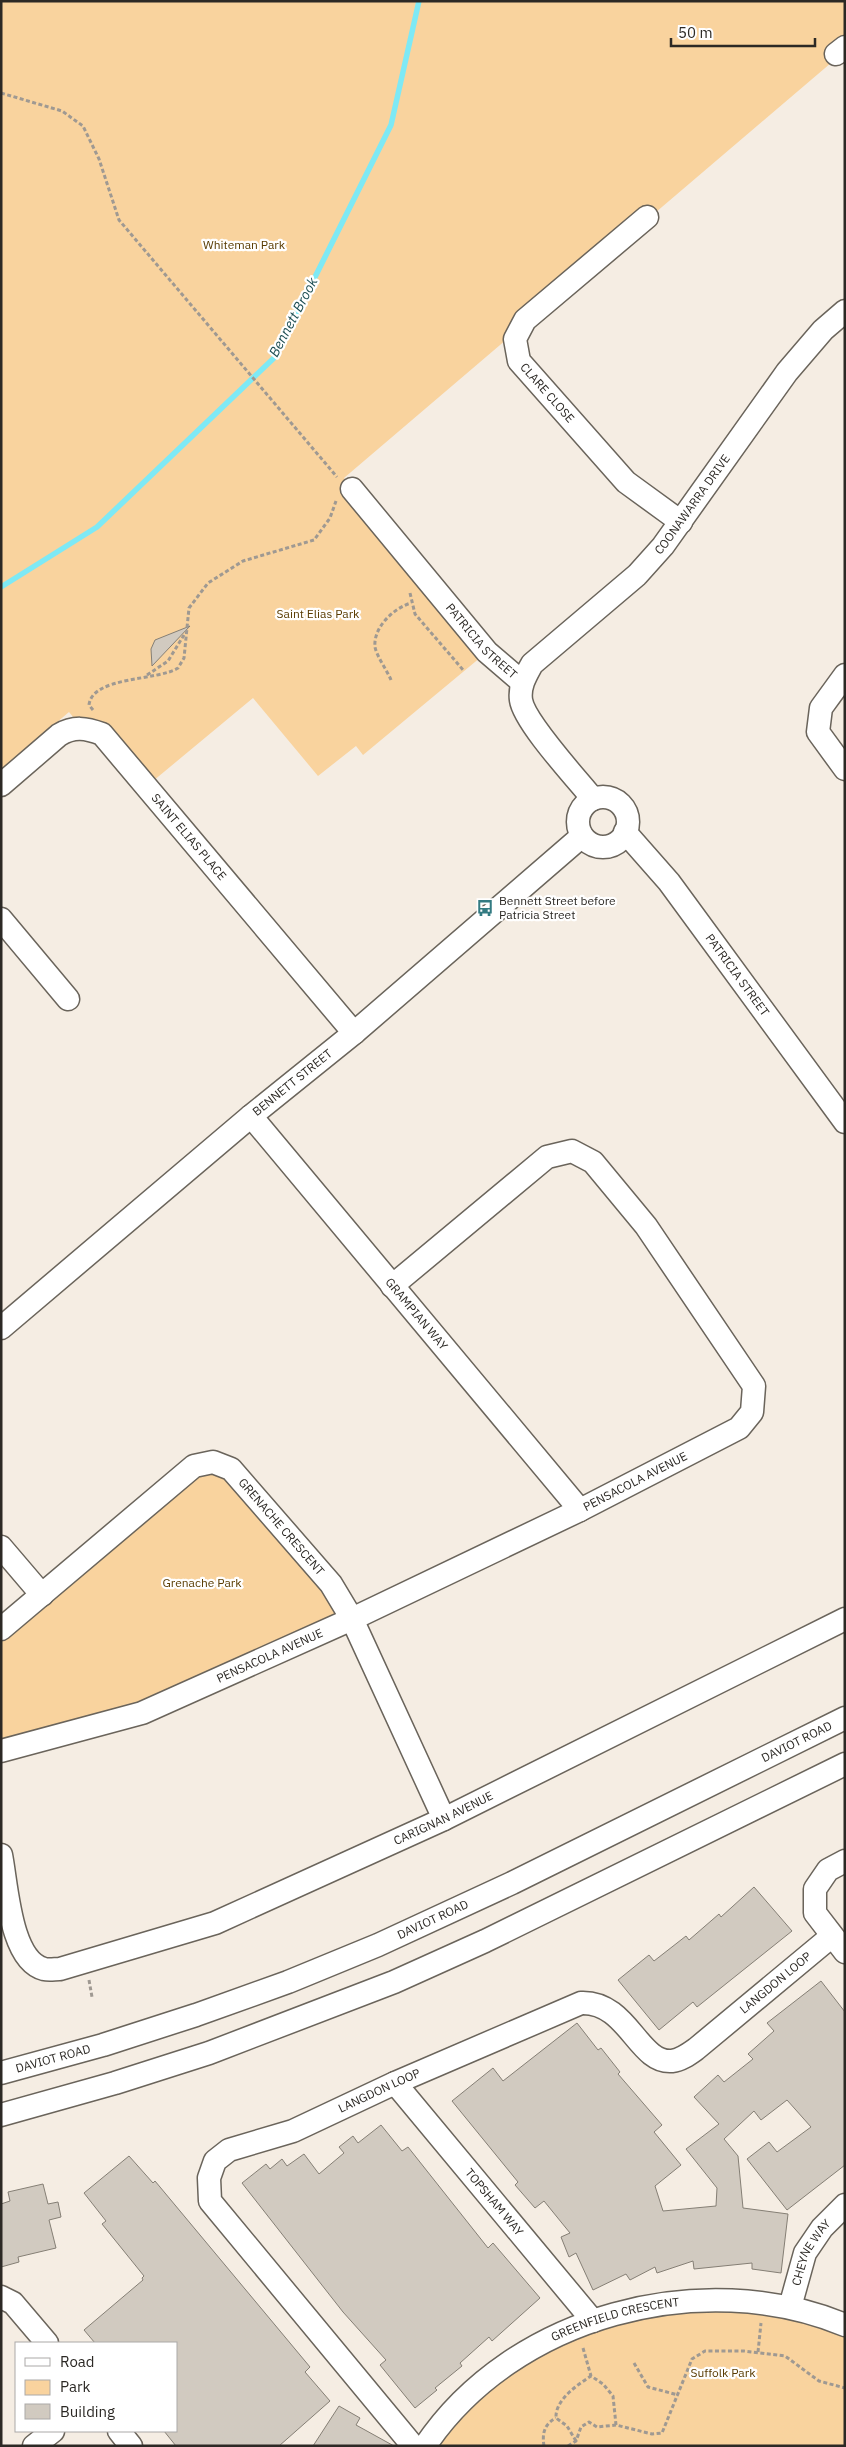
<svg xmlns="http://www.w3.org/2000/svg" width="846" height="2447" font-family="'IBM Plex Sans',sans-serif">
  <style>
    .green { fill: #f9d39e }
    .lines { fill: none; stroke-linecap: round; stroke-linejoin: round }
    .stream { stroke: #7ee9f5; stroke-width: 5.5 }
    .building { fill: #d1cac0; stroke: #857f75 }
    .minor-casing { stroke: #6a645b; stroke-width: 25 }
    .path { stroke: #9f9992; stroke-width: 3; stroke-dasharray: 4 2.5; stroke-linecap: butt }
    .minor { stroke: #fff; stroke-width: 22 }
    .labels { text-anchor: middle; stroke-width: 4.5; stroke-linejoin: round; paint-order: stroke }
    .park-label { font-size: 12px; fill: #593b01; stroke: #fff }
    .street-label { font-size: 12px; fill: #2c2925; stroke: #fff }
    .poi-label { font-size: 12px; fill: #2c2925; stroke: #fff; text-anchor: start }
    .water-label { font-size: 14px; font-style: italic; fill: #1e4e53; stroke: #fff }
  </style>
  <rect width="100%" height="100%" fill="#f5ede3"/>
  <g class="green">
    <path d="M845,1V51L344,478L487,652L363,755L356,746L318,776L253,698L147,786L82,728L69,712L1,770V2Z"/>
    <path d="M213,1462L352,1619L142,1713L1,1751V1629Z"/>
    <path d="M675,2302L845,2325V2446H425L522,2356Z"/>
  </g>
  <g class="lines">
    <path class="stream" d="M1,587L97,527L275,357L391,125L419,1"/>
  </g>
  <g class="building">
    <path d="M190,626L152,666L151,649L155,640Z"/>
    <path d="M754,1887L792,1931L697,2007L693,2002L659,2030L618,1980L649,1955L654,1961L686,1936L689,1940L719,1914L721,1917Z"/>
    <path d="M821,1981L845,2012V2165L787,2210L747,2159L769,2142L777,2152L811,2127L787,2100L761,2120L754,2111L724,2139L738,2156L743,2208L788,2214L781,2273L752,2269V2263L694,2269L693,2261L657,2273L655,2267L630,2280L626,2274L593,2290L576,2253L569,2257L561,2237L570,2233L544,2201L535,2208L515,2185L518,2182L452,2101L493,2068L503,2081L577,2023L598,2050L601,2048L620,2072L618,2074L662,2125L654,2132L681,2165L655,2186L663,2211L716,2206L717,2188L686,2149L719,2124L694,2097L718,2075L724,2082L753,2059L748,2054L774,2031L767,2023Z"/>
    <path d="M381,2125L402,2151L408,2147L488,2248L493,2243L540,2298L492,2341L489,2337L460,2363L462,2366L435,2388L437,2390L415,2408L380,2365L386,2360L343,2312L242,2183L266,2164L270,2169L282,2159L287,2166L304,2154L319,2174L344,2153L339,2147L353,2136L358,2143Z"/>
    <path d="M129,2156L153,2183L155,2181L310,2367L305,2372L330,2401L279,2446H176L164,2431H176V2343H95L84,2330L143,2280L142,2278L144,2276L102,2224L106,2221L84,2193Z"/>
    <path d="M43,2184L48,2204L58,2202L61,2217L49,2220L56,2248L18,2257L19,2262L1,2267V2204L10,2201L8,2192Z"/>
    <path d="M339,2406L360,2418L356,2425L394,2446H313Z"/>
  </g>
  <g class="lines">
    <g class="minor-casing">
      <g id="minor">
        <path d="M836,54L845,47"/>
        <path id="s1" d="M647,217L525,320L515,339L519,361L626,482L681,522"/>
        <path id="s2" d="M352,489L487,652L522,682"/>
        <path d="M845,675L821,708L818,732L845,769"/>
        <path id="s3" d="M1,785L59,735C74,726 86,728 102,734L354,1033"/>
        <circle cx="603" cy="822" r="25"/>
        <path id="s4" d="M593,799C577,779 524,722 521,700C519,686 526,675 532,664L637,575L663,546L787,372L823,330L845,311"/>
        <path id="s5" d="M625,832L669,882L845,1122"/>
        <path d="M1,919L68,999"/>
        <path id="s6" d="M251,1116L580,1510"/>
        <path id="s7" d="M1,1328L251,1116L354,1033L582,836"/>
        <path d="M1,1547L42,1595"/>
        <path id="s8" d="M1,1629L194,1466L213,1462L231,1469L331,1584L352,1619L444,1819"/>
        <path id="s9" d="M1,1751L142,1713L352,1619L580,1510L739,1428L752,1412L754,1386L646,1226L593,1162L572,1151L547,1157L392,1286"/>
        <path id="s10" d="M1,1855C7,1885 10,1960 44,1969C49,1970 55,1969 60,1969L215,1923L444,1819L845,1619"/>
        <path d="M845,1861L828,1870L815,1889V1913L845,1952"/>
        <path id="s11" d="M1,2073L103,2045L196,2015L288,1982L378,1945L512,1883L845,1718"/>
        <path id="s12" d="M395,2083L593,2321"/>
        <path d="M1,2115L115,2083L209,2053L394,1982L485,1941L845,1764"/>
        <path d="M1,2297L13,2303L47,2343"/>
        <path id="s13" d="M790,2307L805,2253L822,2228L845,2205"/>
        <path d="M119,2431L131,2446"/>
        <path d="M34,2446L53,2431"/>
        <path id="s14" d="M413,2446L210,2201L209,2178L215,2161L229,2150L293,2131L395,2083L581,2003C628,2001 638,2064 672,2061C681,2060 689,2054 696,2049L832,1936"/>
        <path id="s15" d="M425,2446C513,2315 702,2266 845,2325"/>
      </g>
    </g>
    <g class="path">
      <path d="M1,93L62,111L83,126L99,159L119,220L337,477"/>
      <path d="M410,593L415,614L464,671"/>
      <path d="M147,675L168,661L184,635"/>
      <path d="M391,680C387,670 377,657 375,647C373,627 394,608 411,603"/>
      <path d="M93,710L89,705C92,676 158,681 178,668L184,658L189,608L208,583L243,561L314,540L330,518L336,501"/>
      <path d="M89,1980L92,1997"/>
      <path d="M583,2348L591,2376L603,2384L613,2396L616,2425"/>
      <path d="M758,2352L761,2323"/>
      <path d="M634,2363L648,2387L678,2395"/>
      <path d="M576,2441L567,2426L556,2418C555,2400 577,2385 591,2376"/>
      <path d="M544,2446C542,2434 544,2424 556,2418"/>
      <path d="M568,2446L576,2441L581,2427L589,2422L597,2427L616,2425L652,2434L662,2433L692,2359L705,2351H744L785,2356L819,2381L845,2388"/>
    </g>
    <use href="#minor" class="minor"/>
  </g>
  <defs>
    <g id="bus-bare" transform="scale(1.35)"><path d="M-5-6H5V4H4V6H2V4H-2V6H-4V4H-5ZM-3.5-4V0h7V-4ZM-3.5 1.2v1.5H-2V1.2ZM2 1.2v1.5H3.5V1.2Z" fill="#337b82" stroke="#fff" stroke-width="2.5" paint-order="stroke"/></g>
  </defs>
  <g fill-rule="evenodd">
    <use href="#bus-bare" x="485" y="908"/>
  </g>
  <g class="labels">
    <g class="park-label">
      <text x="244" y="249">Whiteman Park</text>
      <text x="318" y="618">Saint Elias Park</text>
      <text x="202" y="1587">Grenache Park</text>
      <text x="723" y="2377">Suffolk Park</text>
    </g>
    <g class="street-label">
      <text dy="4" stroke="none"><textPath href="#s1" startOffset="246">CLARE CLOSE</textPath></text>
      <text dy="4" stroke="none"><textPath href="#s4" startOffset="389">COONAWARRA DRIVE</textPath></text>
      <text dy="4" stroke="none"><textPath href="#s2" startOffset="200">PATRICIA STREET</textPath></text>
      <text dy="4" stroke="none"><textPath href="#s3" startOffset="256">SAINT ELIAS PLACE</textPath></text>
      <text dy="4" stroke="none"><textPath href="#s5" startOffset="182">PATRICIA STREET</textPath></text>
      <text dy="4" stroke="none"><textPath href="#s7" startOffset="381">BENNETT STREET</textPath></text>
      <text dy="4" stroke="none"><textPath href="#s6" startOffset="258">GRAMPIAN WAY</textPath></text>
      <text dy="4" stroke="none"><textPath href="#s9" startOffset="691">PENSACOLA AVENUE</textPath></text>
      <text dy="4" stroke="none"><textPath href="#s8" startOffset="368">GRENACHE CRESCENT</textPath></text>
      <text dy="4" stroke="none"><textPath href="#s9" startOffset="286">PENSACOLA AVENUE</textPath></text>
      <text dy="4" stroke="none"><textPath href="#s11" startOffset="864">DAVIOT ROAD</textPath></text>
      <text dy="4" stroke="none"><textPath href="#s10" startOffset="556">CARIGNAN AVENUE</textPath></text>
      <text dy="4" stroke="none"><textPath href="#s11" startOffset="459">DAVIOT ROAD</textPath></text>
      <text dy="4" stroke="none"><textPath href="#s14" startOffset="1002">LANGDON LOOP</textPath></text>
      <text dy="4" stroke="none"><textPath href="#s11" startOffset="54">DAVIOT ROAD</textPath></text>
      <text dy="4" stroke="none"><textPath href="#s14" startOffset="539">LANGDON LOOP</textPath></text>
      <text dy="4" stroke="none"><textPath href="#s12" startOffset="155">TOPSHAM WAY</textPath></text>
      <text dy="4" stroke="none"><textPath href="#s13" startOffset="59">CHEYNE WAY</textPath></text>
      <text dy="4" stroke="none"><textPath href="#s15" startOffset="235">GREENFIELD CRESCENT</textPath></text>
    </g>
    <g class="poi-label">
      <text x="499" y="905">Bennett Street before<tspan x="499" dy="14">Patricia Street</tspan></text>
    </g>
    <g class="water-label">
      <text transform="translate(293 317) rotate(-62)" y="5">Bennett Brook</text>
    </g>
  </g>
  <rect width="846" height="2447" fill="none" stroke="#2c2925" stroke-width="5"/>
  <rect x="15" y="2342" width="162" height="90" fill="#ffffff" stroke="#aba9a8"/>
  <rect x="25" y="2358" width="25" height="8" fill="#ffffff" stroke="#aba9a8"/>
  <text x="60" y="2367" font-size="15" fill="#2c2925">Road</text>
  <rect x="25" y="2380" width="25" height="15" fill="#f9d39e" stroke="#aba9a8"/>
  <text x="60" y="2392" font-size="15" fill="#2c2925">Park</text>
  <rect x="25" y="2404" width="25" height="15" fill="#d1cac0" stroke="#aba9a8"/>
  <text x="60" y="2417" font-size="15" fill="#2c2925">Building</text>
  <path d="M671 38v8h144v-8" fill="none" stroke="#2c2925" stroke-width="2.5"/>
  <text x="678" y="38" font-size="15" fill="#2c2925" stroke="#ffffff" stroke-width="4" paint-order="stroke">50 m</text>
</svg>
